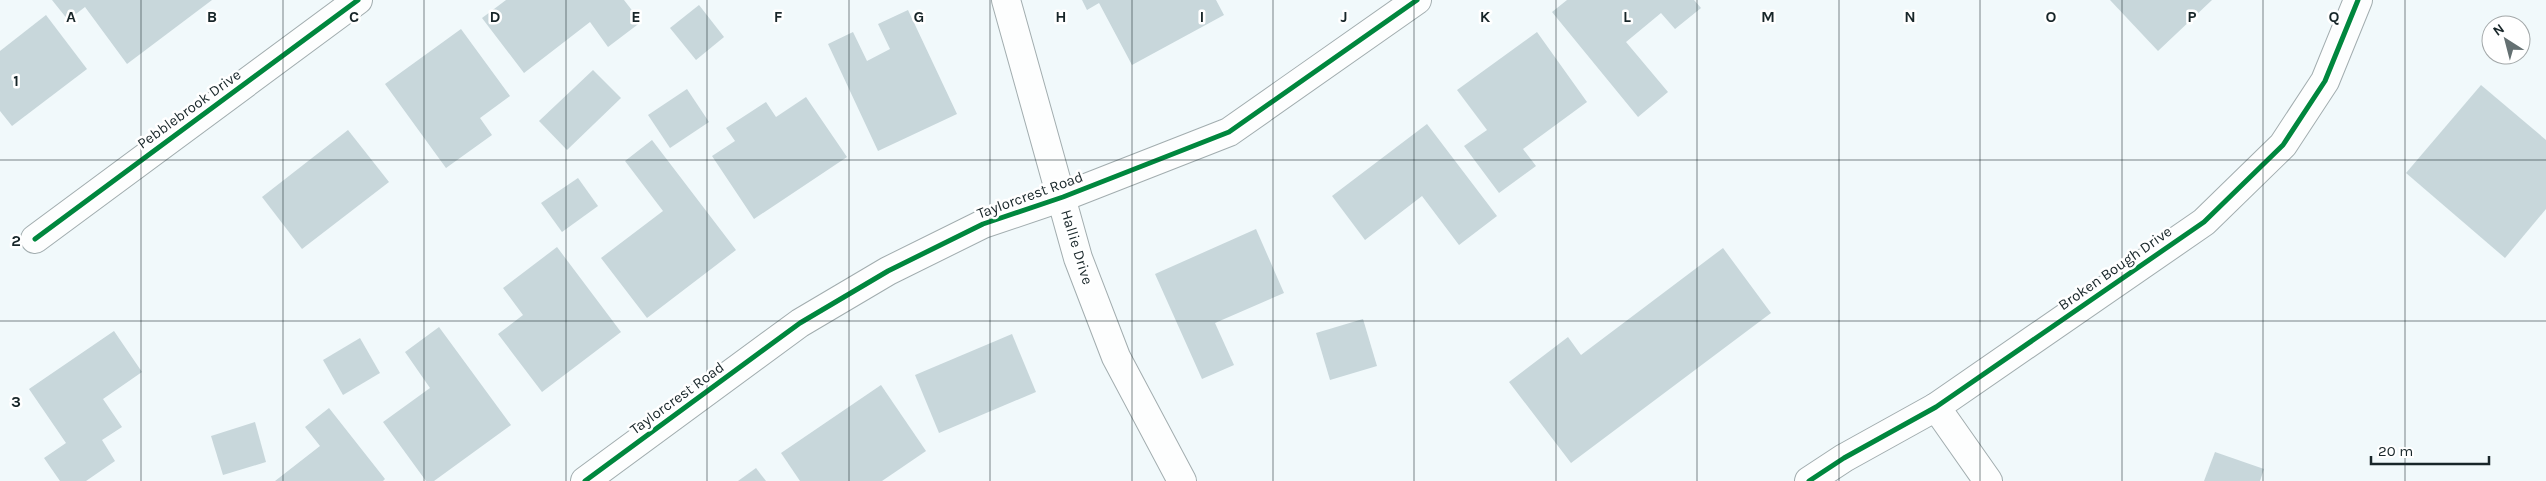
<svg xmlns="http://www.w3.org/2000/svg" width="2546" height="481" font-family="Karla,sans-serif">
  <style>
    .building { fill: #c8d7db }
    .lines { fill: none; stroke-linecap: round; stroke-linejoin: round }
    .minor-casing { stroke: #a2adaf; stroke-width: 30 }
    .minor { stroke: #fdfefe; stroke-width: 28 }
    .cycleway-casing { stroke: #fff; stroke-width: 8 }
    .cycleway { stroke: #00873e; stroke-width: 5 }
    .grid { fill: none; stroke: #182629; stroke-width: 1; stroke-opacity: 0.55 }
    .labels { text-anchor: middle; stroke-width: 5; stroke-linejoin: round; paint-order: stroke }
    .street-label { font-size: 15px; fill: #182629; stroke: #fff }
    .grid-label { font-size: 16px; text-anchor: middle; font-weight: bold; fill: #182629; stroke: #fff; stroke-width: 5; stroke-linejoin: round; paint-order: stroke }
  </style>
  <rect width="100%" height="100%" fill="#f1f9fb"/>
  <g class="building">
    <path d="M52,0H212L127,64L85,7L68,20Z"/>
    <path d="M506,0H624L641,22L608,47L590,22L524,73L482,18Z"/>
    <path d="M1082,0H1216L1224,15L1132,65L1099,3L1087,10Z"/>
    <path d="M1567,0H1694L1701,8L1675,29L1661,13L1626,42L1668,92L1638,117L1552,12Z"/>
    <path d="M2110,0H2212L2158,51Z"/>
    <path d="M699,5L724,37L696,60L670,28Z"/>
    <path d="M908,10L957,114L878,151L828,44L853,32L867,61L890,49L878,24Z"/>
    <path d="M46,15L87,69L12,126L0,111V51Z"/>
    <path d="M461,29L510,96L480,118L492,135L446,168L385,84Z"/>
    <path d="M1537,32L1587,102L1523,149L1536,166L1499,193L1464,146L1487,130L1457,90Z"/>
    <path d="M593,70L621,98L567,150L539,121Z"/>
    <path d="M2481,85L2546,140V209L2505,258L2406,173Z"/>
    <path d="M687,89L709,122L670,148L648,115Z"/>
    <path d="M806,97L847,157L754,219L712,156L735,141L726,128L766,102L776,117Z"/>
    <path d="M1427,124L1497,216L1459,245L1422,196L1365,240L1332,196Z"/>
    <path d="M348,130L389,182L302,249L262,197Z"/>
    <path d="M652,140L736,250L647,318L601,258L663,211L625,161Z"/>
    <path d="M578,178L598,206L562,232L541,203Z"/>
    <path d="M1256,229L1284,293L1215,323L1234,365L1202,379L1155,274Z"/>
    <path d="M557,247L621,332L542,392L498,334L523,315L503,288Z"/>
    <path d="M1723,248L1771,313L1571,463L1509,382L1568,337L1581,355Z"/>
    <path d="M1363,319L1377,366L1330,380L1316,333Z"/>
    <path d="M439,327L511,425L434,481H426L383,422L430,388L405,352Z"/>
    <path d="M114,331L142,372L103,399L122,427L102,440L115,461L86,481H60L44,458L66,443L29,389Z"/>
    <path d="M1012,334L1036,392L939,433L915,375Z"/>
    <path d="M360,338L380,373L343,395L323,360Z"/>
    <path d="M881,385L926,451L882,481H800L781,453Z"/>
    <path d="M329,408L385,479L383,481H275L320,446L305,427Z"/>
    <path d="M255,422L266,462L223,475L211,436Z"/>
    <path d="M2215,452L2264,469L2260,481H2204Z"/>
    <path d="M756,468L766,481H738Z"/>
  </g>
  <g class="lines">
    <g class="minor-casing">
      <g id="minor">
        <path d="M1006,0L1078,258L1116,357L1182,481"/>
        <path d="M35,239L358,0"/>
        <path d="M1936,407L1988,481"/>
        <path d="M585,481L800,323L888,271L983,224L1063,197L1229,132L1417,0"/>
        <path d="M1809,481L1844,458L1936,407L2204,222L2283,145L2325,81L2358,0"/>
      </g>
    </g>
    <use href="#minor" class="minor"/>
    <g class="cycleway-casing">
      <g id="cycleway">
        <path d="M35,239L358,0"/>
        <path d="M585,481L800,323L888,271L983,224L1063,197L1229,132L1417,0"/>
        <path d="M1809,481L1844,458L1936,407L2204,222L2283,145L2325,81L2358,0"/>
      </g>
    </g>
    <use href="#cycleway" class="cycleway"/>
  </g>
  <path class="grid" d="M141,0V481M283,0V481M424,0V481M566,0V481M707,0V481M849,0V481M990,0V481M1132,0V481M1273,0V481M1414,0V481M1556,0V481M1697,0V481M1839,0V481M1980,0V481M2122,0V481M2263,0V481M2405,0V481M0,160H2546M0,321H2546"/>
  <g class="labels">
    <g class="street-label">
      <text transform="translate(189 109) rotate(-36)" y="5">Pebblebrook Drive</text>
      <text transform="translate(1030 195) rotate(-20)" y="5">Taylorcrest Road</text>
      <text transform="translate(1077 247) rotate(73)" y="5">Hallie Drive</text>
      <text transform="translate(2115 268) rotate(-35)" y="5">Broken Bough Drive</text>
      <text transform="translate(677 398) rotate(-36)" y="5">Taylorcrest Road</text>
    </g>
  </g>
  <g class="grid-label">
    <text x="71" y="22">A</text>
    <text x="212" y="22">B</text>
    <text x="354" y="22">C</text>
    <text x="495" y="22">D</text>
    <text x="636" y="22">E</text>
    <text x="778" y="22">F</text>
    <text x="919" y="22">G</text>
    <text x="1061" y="22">H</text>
    <text x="1202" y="22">I</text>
    <text x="1344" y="22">J</text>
    <text x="1485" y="22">K</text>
    <text x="1627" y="22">L</text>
    <text x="1768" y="22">M</text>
    <text x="1910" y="22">N</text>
    <text x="2051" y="22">O</text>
    <text x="2192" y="22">P</text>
    <text x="2334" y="22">Q</text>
    <text x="16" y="86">1</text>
    <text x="16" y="246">2</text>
    <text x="16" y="407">3</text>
  </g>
  <g transform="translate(2506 40) rotate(324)"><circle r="24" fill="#ffffff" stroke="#a3a8a9"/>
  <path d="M0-4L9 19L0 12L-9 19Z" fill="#647072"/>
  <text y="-8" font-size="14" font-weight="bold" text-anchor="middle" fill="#182629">N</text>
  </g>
  <path d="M2371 456v8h118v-8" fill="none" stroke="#182629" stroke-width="2.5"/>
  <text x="2378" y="456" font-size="15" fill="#182629" stroke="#ffffff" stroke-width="4" paint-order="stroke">20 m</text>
</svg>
